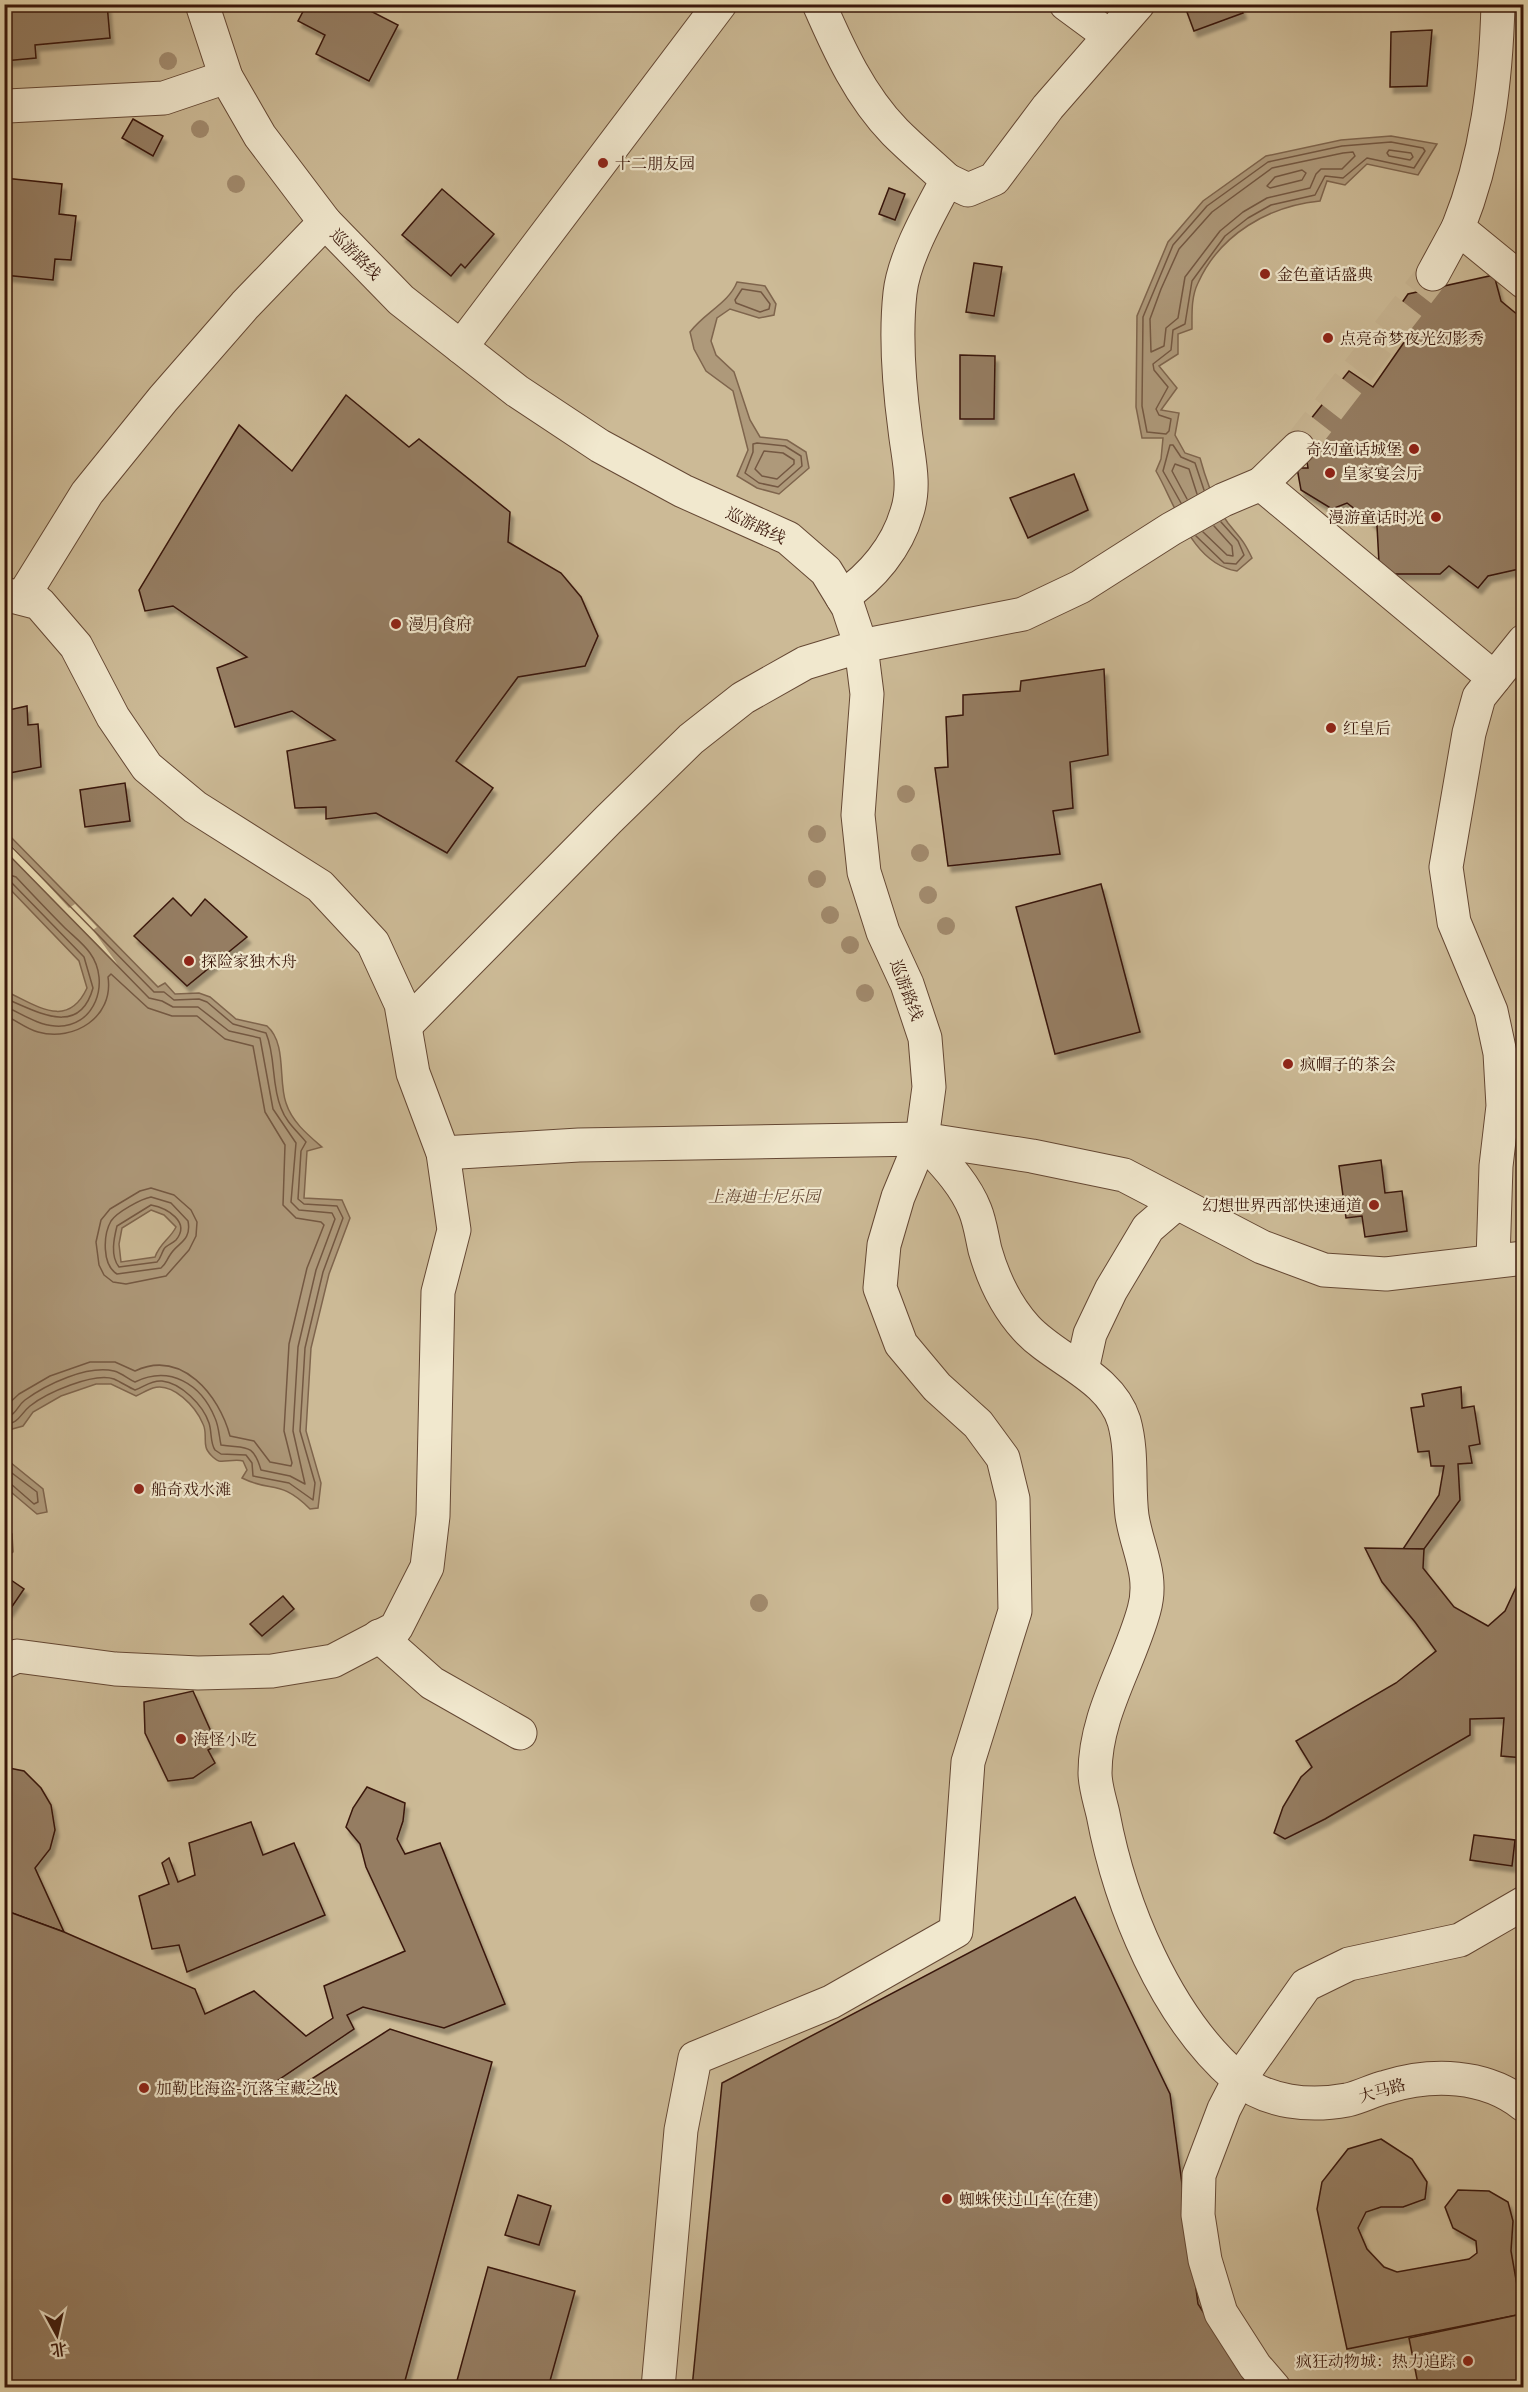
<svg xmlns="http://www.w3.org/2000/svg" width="1528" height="2392" font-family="'Old Standard TT','Noto Serif SC',serif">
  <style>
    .green { fill: #ccba96; stroke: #826850; stroke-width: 1.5 }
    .water { fill: #ae997a; stroke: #7f654d; stroke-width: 1.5; fill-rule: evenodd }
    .pier { fill: #eadcb3 }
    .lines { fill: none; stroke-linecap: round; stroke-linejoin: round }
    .shore { stroke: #745842; stroke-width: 1.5 }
    .building { fill: #957d62; stroke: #39160a; stroke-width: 1.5; filter: url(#shadow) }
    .minor-tunnel { stroke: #c7b491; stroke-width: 33; stroke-dasharray: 33 16; stroke-linecap: butt }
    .minor-casing { stroke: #654834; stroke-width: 35 }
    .minor { stroke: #f1e8ce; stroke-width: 33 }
    .tree { fill: #a18a6d }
    .poi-dot { fill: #8f2418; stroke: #f1e8ce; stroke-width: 2 }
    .labels { text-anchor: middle; stroke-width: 4.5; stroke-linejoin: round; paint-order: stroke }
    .poi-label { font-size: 16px; fill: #39160a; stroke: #f1e8ce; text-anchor: start }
    .street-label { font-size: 16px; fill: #39160a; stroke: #f1e8ce }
    .park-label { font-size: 16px; font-style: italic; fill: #654734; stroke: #f1e8ce }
  </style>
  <defs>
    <filter id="shadow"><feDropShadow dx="3.5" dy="6" stdDeviation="1.5" flood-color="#0004"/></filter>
  </defs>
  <rect width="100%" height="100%" fill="#eadcb3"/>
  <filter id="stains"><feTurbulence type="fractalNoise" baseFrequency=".00333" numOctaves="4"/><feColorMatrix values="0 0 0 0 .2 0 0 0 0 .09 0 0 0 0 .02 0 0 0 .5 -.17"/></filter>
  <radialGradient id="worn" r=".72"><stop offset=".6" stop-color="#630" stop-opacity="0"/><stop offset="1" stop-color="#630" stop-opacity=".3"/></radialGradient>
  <path class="green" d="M5,5H1523V2387L5,2388Z"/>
  <g class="water">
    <path d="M1391,136L1437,144L1418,175L1367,164L1345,185L1327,181L1320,201C1269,206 1220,234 1198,283C1191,297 1192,314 1192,329L1178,334V354L1159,366L1177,388L1161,410L1179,413L1175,435L1185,453L1200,458C1206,480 1214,504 1228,523C1240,538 1243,539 1252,558L1237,571C1192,564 1176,506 1156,471L1161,459L1163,438H1142L1136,407L1137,316L1168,242L1203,201L1266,156L1341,140Z"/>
    <path d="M737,282L765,286L776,304L774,315L759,318L730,309L717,318L711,341L716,355L734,372L750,420L760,437L787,440L806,452L809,468L779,494L757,488L737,476L748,450L733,391L706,371L694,349L690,332C704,313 729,303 737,282Z"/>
    <path d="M4,830L158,987L165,983L175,994L199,993L210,997L236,1019L267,1026C287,1043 278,1081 286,1103C292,1122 308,1135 322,1147L307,1151L304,1198L342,1200L350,1218L329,1274L311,1348L306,1431L321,1483L318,1508L310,1509C280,1479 272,1493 242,1478L247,1470L243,1461C236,1459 225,1462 219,1461C215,1460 207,1452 206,1447C204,1440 207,1432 203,1424C196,1407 173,1382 153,1388C147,1390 141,1394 136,1396L111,1384H96L61,1396L33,1412L23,1426L5,1431V991C35,1004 67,1031 87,988L79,961L5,884ZM151,1210L164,1215L176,1227C170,1239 160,1243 155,1257L121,1262L119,1244L122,1228Z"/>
    <path d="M5,1458L43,1489L47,1512L37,1514L5,1487Z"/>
    <path d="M4,1523L12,1534L13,1552L5,1558Z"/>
  </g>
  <path class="pier" d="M5,838L69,908L75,904L97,927L93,930L118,965L5,851Z"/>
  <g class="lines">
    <g class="shore">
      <path d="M1391,142L1423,148L1425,151L1414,168L1367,158L1343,178L1325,176L1315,195L1271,205L1248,218L1225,236L1192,281L1185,324L1173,330L1171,350L1153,364L1154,370L1168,387L1156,409L1159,415L1171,419L1169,431L1166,434L1147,432L1142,406L1143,317L1173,245L1207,206L1268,162L1342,146Z"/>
      <path d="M1389,150L1411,153L1413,157L1410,160L1389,156L1387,153Z"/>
      <path d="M1343,153L1353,152L1355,156L1342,169H1321L1316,174L1310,188L1267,198L1243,212L1220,231L1185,277L1178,318L1166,328L1164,346L1151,352L1150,319L1161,289L1179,249L1212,212L1272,168Z"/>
      <path d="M1302,170L1306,173L1302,180L1270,188L1267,186L1275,177Z"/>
      <path d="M742,289L761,292L770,304L769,309L760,312L736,303L735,300Z"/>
      <path d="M757,443L785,446L801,456L802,466L778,487L759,483L745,473L753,452V444Z"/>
      <path d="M764,451L783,453L794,460V464L777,479L762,476L755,469Z"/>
      <path d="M1187,499L1172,471L1175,464L1189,469L1197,494"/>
      <path d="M1181,503L1163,471L1170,445H1173L1181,457L1195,463L1204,490"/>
      <path d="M1203,532L1227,555L1233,556L1232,546L1214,526"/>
      <path d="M1196,536L1224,563L1236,564L1244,555L1238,541L1221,522"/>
      <path d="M4,839L154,992H164L174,1000L199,999L207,1002L233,1024L266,1033C276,1057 271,1084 281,1108C286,1122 297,1131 306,1142L301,1151L298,1199L304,1204L337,1206L343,1218L323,1272L305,1348L300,1431L315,1483L313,1500L289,1483L253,1476L252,1463L246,1455L221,1454L215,1450C210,1443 212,1432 209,1423C203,1405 181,1383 162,1381C151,1380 144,1387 135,1390C128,1387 121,1382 114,1379C94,1372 46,1393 30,1406C19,1415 20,1423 4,1425"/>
      <path d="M4,850L149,998L162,1001L173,1007H198L229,1031L260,1038L273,1109L296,1143L291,1202L299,1210L332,1213L335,1219L316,1270L298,1347L293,1431L305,1484L290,1476L261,1470C253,1442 245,1449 221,1445C219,1436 219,1427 215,1418C201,1384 170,1365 135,1382C128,1379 122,1373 114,1371C87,1365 47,1384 25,1400C16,1407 17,1415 4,1418"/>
      <path d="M4,873L16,877C32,894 48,911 64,927C72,935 83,943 90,953C111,982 95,1029 55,1026C37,1025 21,1013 4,1006"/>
      <path d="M4,880L11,882L84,957L93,988C79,1039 35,1010 4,998"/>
      <path d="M4,1015C16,1020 26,1029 38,1032C74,1042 114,1017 108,977L111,974L148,1008L172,1016H197L225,1039L253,1046L265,1112L285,1145L283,1205L296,1218L321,1222L324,1225L307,1268L289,1344L284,1431L292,1463L291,1466L270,1462L254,1441L230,1436C219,1395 182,1349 135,1371L115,1362H90L50,1376L19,1394L4,1408"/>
      <path d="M151,1188L174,1195L191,1210L197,1222L196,1236L189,1250L166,1276L126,1284L113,1282L104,1275L99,1265L96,1242L101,1220L110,1209L140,1191Z"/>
      <path d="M151,1197L171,1203L188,1221C192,1241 177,1243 170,1255C166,1261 166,1264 161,1268L117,1274C102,1265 103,1235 111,1221C117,1212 141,1199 151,1197Z"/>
      <path d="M151,1205C167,1208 191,1222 176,1240C172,1244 166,1245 164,1249C161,1254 161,1258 157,1262L119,1267C110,1256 114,1238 117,1226Z"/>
      <path d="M4,1467L37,1492L38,1502L34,1504L11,1484L4,1483"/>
    </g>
  </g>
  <g class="building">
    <path d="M4,4H107L110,38L35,45L36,58L4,61Z"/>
    <path d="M307,4H357L398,25L369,81L316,54L325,35L298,21Z"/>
    <path d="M1184,4H1240L1243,13L1194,31Z"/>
    <path d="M1432,30L1427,86L1390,87L1391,32Z"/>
    <path d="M133,119L163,136L153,156L122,138Z"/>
    <path d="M4,178L62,184L59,214L76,216L71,260L55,259L53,280L4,275Z"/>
    <path d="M889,188L905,194L895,220L879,214Z"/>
    <path d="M442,189L494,234L465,268L461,264L451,276L402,235Z"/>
    <path d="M974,263L1002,267L994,316L966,312Z"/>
    <path d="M1494,275L1501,301L1524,320V564L1519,569L1488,576L1478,588L1449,566L1440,574H1391L1379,563L1377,526L1347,503L1332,509L1301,490L1297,468H1308L1302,430L1349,371L1373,387L1407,338L1390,320L1408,294Z"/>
    <path d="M960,355L995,356L994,419H960Z"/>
    <path d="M346,395L409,447L419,439L510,512L508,542L561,573L581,597L598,636L585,666L518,677L456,761L493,788L447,853L376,813L326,819V807L295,808L287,751L335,740L292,711L235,727L217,668L247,657L173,606L145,611L139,590L239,425L292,471Z"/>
    <path d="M1074,474L1088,510L1028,538L1010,498Z"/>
    <path d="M1104,669L1108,755L1070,762L1073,808L1053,811L1060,854L948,866L935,768L948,767L946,717L963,715V695L1020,691L1021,681Z"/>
    <path d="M27,706L28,725L38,724L41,767L4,774V711Z"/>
    <path d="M125,783L130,821L85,827L80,790Z"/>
    <path d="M1101,884L1140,1032L1055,1054L1016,907Z"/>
    <path d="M173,898L191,916L205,899L247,937L187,986L134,936Z"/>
    <path d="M1381,1160L1385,1193L1402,1191L1407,1231L1365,1237L1362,1216L1346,1218L1339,1166Z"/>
    <path d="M1461,1387L1462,1408L1474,1406L1480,1444L1469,1446L1472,1463L1458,1464L1460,1500L1424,1549H1403L1439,1495L1444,1466H1431L1429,1451L1418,1452L1411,1408L1424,1406L1422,1394Z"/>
    <path d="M1365,1548L1424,1549L1423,1568L1454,1607L1488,1626L1505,1611L1524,1570V1758L1501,1756L1504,1718L1470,1719V1735L1325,1819L1285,1839L1274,1833L1283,1807L1301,1777L1312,1767L1296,1741L1396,1683L1436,1651L1415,1622L1382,1582Z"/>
    <path d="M8,1578L24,1589L9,1611L4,1608V1583Z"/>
    <path d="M283,1596L294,1609L262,1636L250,1624Z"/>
    <path d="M193,1691L217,1745L208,1750L215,1763L193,1778L168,1781L145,1733L144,1702Z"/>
    <path d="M4,1767L24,1771L41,1788L51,1805L55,1830L50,1849L35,1868L64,1932L4,1910Z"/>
    <path d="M367,1787L405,1803L403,1821L397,1839L405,1854L440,1843L505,2004L444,2028L363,2007L347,2015L354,2029L277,2081L288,2094L390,2029L492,2062L403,2388H4V1910L64,1932L195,1989L205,2014L254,1991L306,2036L333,2018L324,1986L405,1951L366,1867L360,1844L346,1827L353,1808Z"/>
    <path d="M251,1822L263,1855L294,1843L325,1915L187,1972L179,1945L152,1949L139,1896L169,1884L162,1863L169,1858L178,1882L195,1875L189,1843Z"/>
    <path d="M1474,1835L1515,1840L1512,1866L1470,1860Z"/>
    <path d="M1075,1897L1170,2094L1198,2304L1252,2388H692L722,2083Z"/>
    <path d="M1381,2139L1412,2159L1427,2182L1425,2199L1403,2207H1381L1366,2212L1358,2228L1367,2249L1384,2267L1397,2272L1469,2259L1477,2253L1476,2241L1453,2228L1445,2207L1458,2190L1489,2191L1508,2202L1513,2221L1511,2251L1522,2314L1347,2349L1317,2209L1322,2182L1348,2149Z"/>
    <path d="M518,2195L551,2206L539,2245L505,2235Z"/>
    <path d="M488,2267L575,2291L548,2388H455Z"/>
    <path d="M1522,2314L1524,2388H1400L1418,2384L1409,2338Z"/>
  </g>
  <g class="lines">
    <path class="minor-tunnel" d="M1298,448L1433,274"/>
    <g class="minor-casing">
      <g id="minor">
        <path d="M202,4L226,77L260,136L325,222L401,300L517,391L600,446L683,491L788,538L826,571L848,607L861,646L867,694L858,815L864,872L883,932L907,984L925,1038L929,1087L922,1139L898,1197L884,1245L880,1288L901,1344L937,1387L978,1424L1003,1458L1013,1499L1015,1611L968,1762L956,1931L831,2002L695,2058L681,2130L658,2388"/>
        <path d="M819,4C839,50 860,96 895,132C912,149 930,164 947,180C930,212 904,257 900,293C895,339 899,385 905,430C908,457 916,485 907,512C897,547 872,577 842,597"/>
        <path d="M1066,4L1108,35"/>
        <path d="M1498,4C1496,81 1487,156 1458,228L1524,282"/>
        <path d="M8,106L164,98L226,77"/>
        <path d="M947,180L968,190L994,179L1048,107L1138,4"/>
        <path d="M1433,274L1458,228"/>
        <path d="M461,347L720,4"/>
        <path d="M1261,484L1298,448"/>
        <path d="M4,594L39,603L76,646L113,717L147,767L195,807L320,886L373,943L401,1004L413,1073L443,1153L454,1230L438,1292L433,1516L427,1567L396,1628L333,1661L272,1671L198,1673L115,1669L17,1656L4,1662"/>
        <path d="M22,598L87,493L163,399L245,305L325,222"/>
        <path d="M406,1025L608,820L691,739L743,698L805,663L861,646L1023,614L1080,587L1171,529L1223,500L1261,484L1494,678"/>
        <path d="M922,1139C941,1160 964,1182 975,1210C980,1222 982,1237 985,1250C993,1278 1006,1306 1026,1328C1055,1360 1110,1376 1124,1421C1133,1453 1128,1485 1132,1516C1137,1549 1154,1575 1144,1610C1129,1665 1095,1714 1095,1773C1095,1786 1100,1801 1103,1814C1120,1905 1165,2016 1237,2078C1267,2103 1310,2107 1347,2100C1361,2097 1373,2090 1386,2087C1432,2073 1485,2074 1524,2105"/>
        <path d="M443,1153L579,1145L922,1139L1032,1156L1124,1175L1262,1247L1324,1270L1386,1274L1524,1258"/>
        <path d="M1493,1260L1496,1166L1503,1106L1500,1053L1491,1011L1454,922L1446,867L1469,733L1479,697L1524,641"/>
        <path d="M1082,1370L1090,1334L1111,1290L1148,1228L1177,1203"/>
        <path d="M379,1636L432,1683L520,1733"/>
        <path d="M1274,2388L1255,2366L1221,2313L1205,2260L1198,2215L1199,2175L1224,2109L1239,2080L1306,1985L1349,1964L1460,1940L1524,1903"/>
      </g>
    </g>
    <use href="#minor" class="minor"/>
  </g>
  <g class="tree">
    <circle cx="168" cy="61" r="9"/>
    <circle cx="200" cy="129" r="9"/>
    <circle cx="236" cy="184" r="9"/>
    <circle cx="906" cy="794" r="9"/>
    <circle cx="817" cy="834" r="9"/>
    <circle cx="920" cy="853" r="9"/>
    <circle cx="817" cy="879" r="9"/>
    <circle cx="928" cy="895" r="9"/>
    <circle cx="830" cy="915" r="9"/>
    <circle cx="946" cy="926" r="9"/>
    <circle cx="850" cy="945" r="9"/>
    <circle cx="865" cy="993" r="9"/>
    <circle cx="759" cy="1603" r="9"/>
  </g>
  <g class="poi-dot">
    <circle cx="603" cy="163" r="6"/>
    <circle cx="1265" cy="274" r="6"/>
    <circle cx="1328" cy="338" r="6"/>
    <circle cx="1414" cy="449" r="6"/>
    <circle cx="1330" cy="473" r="6"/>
    <circle cx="1436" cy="517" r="6"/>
    <circle cx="396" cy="624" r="6"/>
    <circle cx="1331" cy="728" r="6"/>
    <circle cx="189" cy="961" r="6"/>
    <circle cx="1288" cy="1064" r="6"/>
    <circle cx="1374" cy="1205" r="6"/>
    <circle cx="139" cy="1489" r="6"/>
    <circle cx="181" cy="1739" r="6"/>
    <circle cx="144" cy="2088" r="6"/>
    <circle cx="947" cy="2199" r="6"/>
    <circle cx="1468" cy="2361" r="6"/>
  </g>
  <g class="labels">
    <g class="poi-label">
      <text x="615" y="169">十二朋友园</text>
      <text x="1277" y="280">金色童话盛典</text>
      <text x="1340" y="344">点亮奇梦夜光幻影秀</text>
      <text x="1402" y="455" text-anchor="end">奇幻童话城堡</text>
      <text x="1342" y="479">皇家宴会厅</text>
      <text x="1424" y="523" text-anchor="end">漫游童话时光</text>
      <text x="408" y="630">漫月食府</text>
      <text x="1343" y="734">红皇后</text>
      <text x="201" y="967">探险家独木舟</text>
      <text x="1300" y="1070">疯帽子的茶会</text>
      <text x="1362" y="1211" text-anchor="end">幻想世界西部快速通道</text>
      <text x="151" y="1495">船奇戏水滩</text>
      <text x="193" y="1745">海怪小吃</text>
      <text x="156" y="2094">加勒比海盗-沉落宝藏之战</text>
      <text x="959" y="2205">蜘蛛侠过山车(在建)</text>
      <text x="1456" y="2367" text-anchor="end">疯狂动物城：热力追踪</text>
    </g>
    <g class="street-label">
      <text transform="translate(356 254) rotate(45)" y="6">巡游路线</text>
      <text transform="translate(756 525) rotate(25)" y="6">巡游路线</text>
      <text transform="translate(907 990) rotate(69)" y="6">巡游路线</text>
      <text transform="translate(1382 2090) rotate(-16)" y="6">大马路</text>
    </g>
    <g class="park-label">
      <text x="764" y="1202">上海迪士尼乐园</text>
    </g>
  </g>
  <rect width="1528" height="2392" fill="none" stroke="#eadcb3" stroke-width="24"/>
  <rect x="6" y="6" width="1516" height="2380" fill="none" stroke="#39160a" stroke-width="3"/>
  <rect x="12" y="12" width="1504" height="2368" fill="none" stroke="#39160a" stroke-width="1.5"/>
  <g transform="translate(57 2335) rotate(172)" stroke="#f1e8ce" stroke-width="4.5" paint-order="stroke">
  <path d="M0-4.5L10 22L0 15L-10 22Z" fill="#39160a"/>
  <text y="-9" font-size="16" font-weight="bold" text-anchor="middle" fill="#39160a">北</text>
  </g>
  <rect width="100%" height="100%" filter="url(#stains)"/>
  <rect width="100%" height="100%" fill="url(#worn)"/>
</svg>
